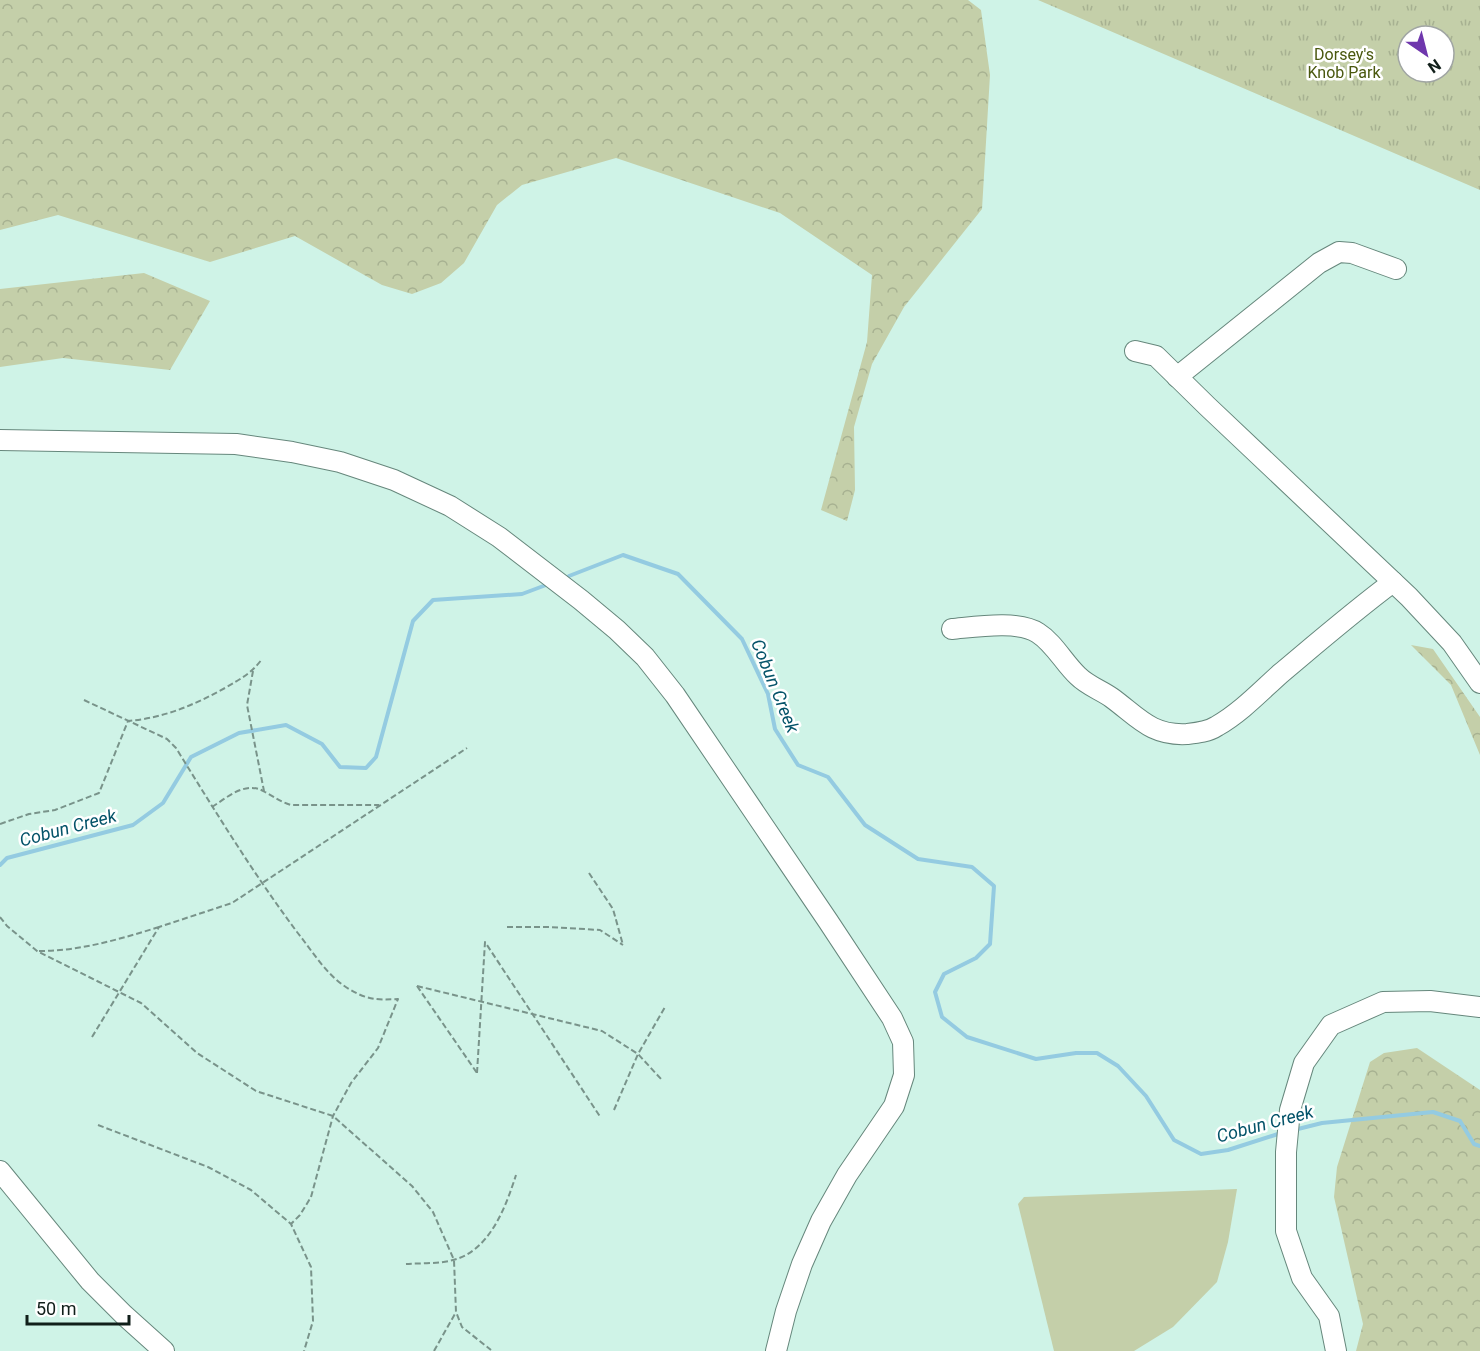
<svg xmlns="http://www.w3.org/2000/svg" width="1480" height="1351" font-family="Roboto,sans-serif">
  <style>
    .forest { fill: url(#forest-crowns) }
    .park { fill: url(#park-tufts); fill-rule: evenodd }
    .pitch { fill: #c4cfa9 }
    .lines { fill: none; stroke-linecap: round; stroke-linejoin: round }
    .stream { stroke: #94cbe1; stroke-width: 4 }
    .minor-casing { stroke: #66877c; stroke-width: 22 }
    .path { stroke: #79938a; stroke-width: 2; stroke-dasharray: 6 3; stroke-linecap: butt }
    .minor { stroke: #fff; stroke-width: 20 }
    .labels { text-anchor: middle; stroke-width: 5; stroke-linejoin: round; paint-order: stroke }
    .park-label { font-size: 16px; fill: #4a580f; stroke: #fff }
    .water-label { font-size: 18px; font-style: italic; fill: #045369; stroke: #fff }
  </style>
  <defs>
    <pattern id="forest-crowns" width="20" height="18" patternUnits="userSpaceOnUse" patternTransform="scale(1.5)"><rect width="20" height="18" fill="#c4cfa9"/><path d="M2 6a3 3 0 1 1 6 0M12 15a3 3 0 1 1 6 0" fill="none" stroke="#a7b191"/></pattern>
    <pattern id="park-tufts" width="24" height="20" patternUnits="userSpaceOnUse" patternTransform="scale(1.5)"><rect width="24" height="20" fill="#c4cfa9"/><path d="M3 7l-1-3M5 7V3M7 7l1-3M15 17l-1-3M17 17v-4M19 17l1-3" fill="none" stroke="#a7b191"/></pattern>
  </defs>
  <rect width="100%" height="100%" fill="#cff3e7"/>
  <g class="forest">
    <path d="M0,0H968L981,10L990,75L982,209L904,307L872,364L854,427L855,490L847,521L821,510L867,342L872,275L780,213L616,158L522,185L497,205L464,263L441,283L412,294L382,285L295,236L210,262L58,215L0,230Z"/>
    <path d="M144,273L210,301L170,370L63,358L0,367V289Z"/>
    <path d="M1411,645L1433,649L1480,717V755L1451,685Z"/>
    <path d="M1417,1048L1480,1090V1351H1356L1363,1324L1334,1197L1337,1167L1370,1062L1384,1053Z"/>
  </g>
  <path class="park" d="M1038,0H1480V190ZM1408,36H1444V72H1408Z"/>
  <path class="pitch" d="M1237,1189L1228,1242L1217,1282L1173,1327L1134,1351H1054L1018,1204L1024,1197Z"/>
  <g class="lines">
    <g class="stream">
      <path d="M569,576L623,555L678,574L742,639L768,694L775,729L798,765L828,777L865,825L918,859L972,867L994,886L990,944L976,958L944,974L935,992L942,1017L967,1037L1036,1059L1076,1053H1097L1118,1066L1146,1096L1174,1140L1201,1154L1228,1150L1281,1133"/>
      <path d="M0,865L7,858L133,825L163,803L191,757L239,733L286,725L322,744L340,767L366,768L376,757L413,621L433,600L522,594L546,585"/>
      <path d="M1294,1130L1322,1123L1433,1112L1460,1121L1474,1144L1480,1146"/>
    </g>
    <g class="minor-casing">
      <g id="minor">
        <path d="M1135,351L1156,356L1207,406L1409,597L1452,643L1480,683"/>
        <path d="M1177,377L1319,263L1339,252L1352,253L1396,269"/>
        <path d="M0,440L236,444L292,452L340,462L394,480L450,506L499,537L581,600L617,630L645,657L675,695L828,921L892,1018L903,1042L904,1075L894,1106L847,1175L821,1221L802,1264L786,1311L776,1351"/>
        <path d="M952,629C975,627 1018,620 1038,633C1054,643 1064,663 1078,676C1088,686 1101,690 1112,698C1138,717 1151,736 1187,734C1197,733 1208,732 1217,726C1240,713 1260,692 1280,674C1317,643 1354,611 1393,582"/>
        <path d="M0,1171L90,1281L124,1315L164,1351"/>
        <path d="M1336,1351L1329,1316L1302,1278L1286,1231V1152L1290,1110L1304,1063L1331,1025L1383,1002L1430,1001L1480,1007"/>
      </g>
    </g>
    <g class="path">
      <path d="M253,671L247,705L264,791"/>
      <path d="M84,700L167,739L176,748C215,811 253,873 297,932C313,952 327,976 349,989C367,1000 378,1000 398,999L378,1048L351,1083L333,1116L311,1197L300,1215L291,1224"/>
      <path d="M212,807C228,797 246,780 265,792C274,797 281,802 291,805H379"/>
      <path d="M0,824L29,814L55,810L99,793L128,721C164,718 194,705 225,688C240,679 251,674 262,659"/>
      <path d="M589,873L613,909L623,945"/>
      <path d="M0,917L7,926L37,951L141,1003L197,1053L256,1091L333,1116L412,1186L433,1212L454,1260L456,1312L462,1327L491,1350"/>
      <path d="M507,927H549L600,930L623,945"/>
      <path d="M39,951C81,951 120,939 159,927"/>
      <path d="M417,986L602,1031L638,1054L661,1079"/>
      <path d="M417,986L477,1073"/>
      <path d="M92,1037L159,927L232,903L467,748"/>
      <path d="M477,1073L485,942L601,1118"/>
      <path d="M614,1110L638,1054L665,1007"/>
      <path d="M98,1125L208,1167L251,1190L291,1224L311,1267L313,1321L304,1351"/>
      <path d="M406,1264C421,1263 439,1264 453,1260C490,1251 506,1206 516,1175"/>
      <path d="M434,1351L456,1312"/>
    </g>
    <use href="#minor" class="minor"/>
  </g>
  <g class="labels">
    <g class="park-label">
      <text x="1344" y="60">Dorsey's<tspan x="1344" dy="18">Knob Park</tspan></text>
    </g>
    <g class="water-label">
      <text transform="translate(775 686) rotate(68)" y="6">Cobun Creek</text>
      <text transform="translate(68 828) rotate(-15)" y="6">Cobun Creek</text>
      <text transform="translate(1265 1124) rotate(-15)" y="6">Cobun Creek</text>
    </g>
  </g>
  <g transform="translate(1426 54) rotate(145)"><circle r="28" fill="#ffffff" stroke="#a0a5a3" stroke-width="1.5"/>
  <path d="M0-4.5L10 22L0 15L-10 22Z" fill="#6f37ad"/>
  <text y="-9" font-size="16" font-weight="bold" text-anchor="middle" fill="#111f1a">N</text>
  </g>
  <path d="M27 1315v9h102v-9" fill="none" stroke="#111f1a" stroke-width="3"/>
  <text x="36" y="1315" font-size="18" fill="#111f1a" stroke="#ffffff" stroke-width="4.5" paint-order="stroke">50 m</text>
</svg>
